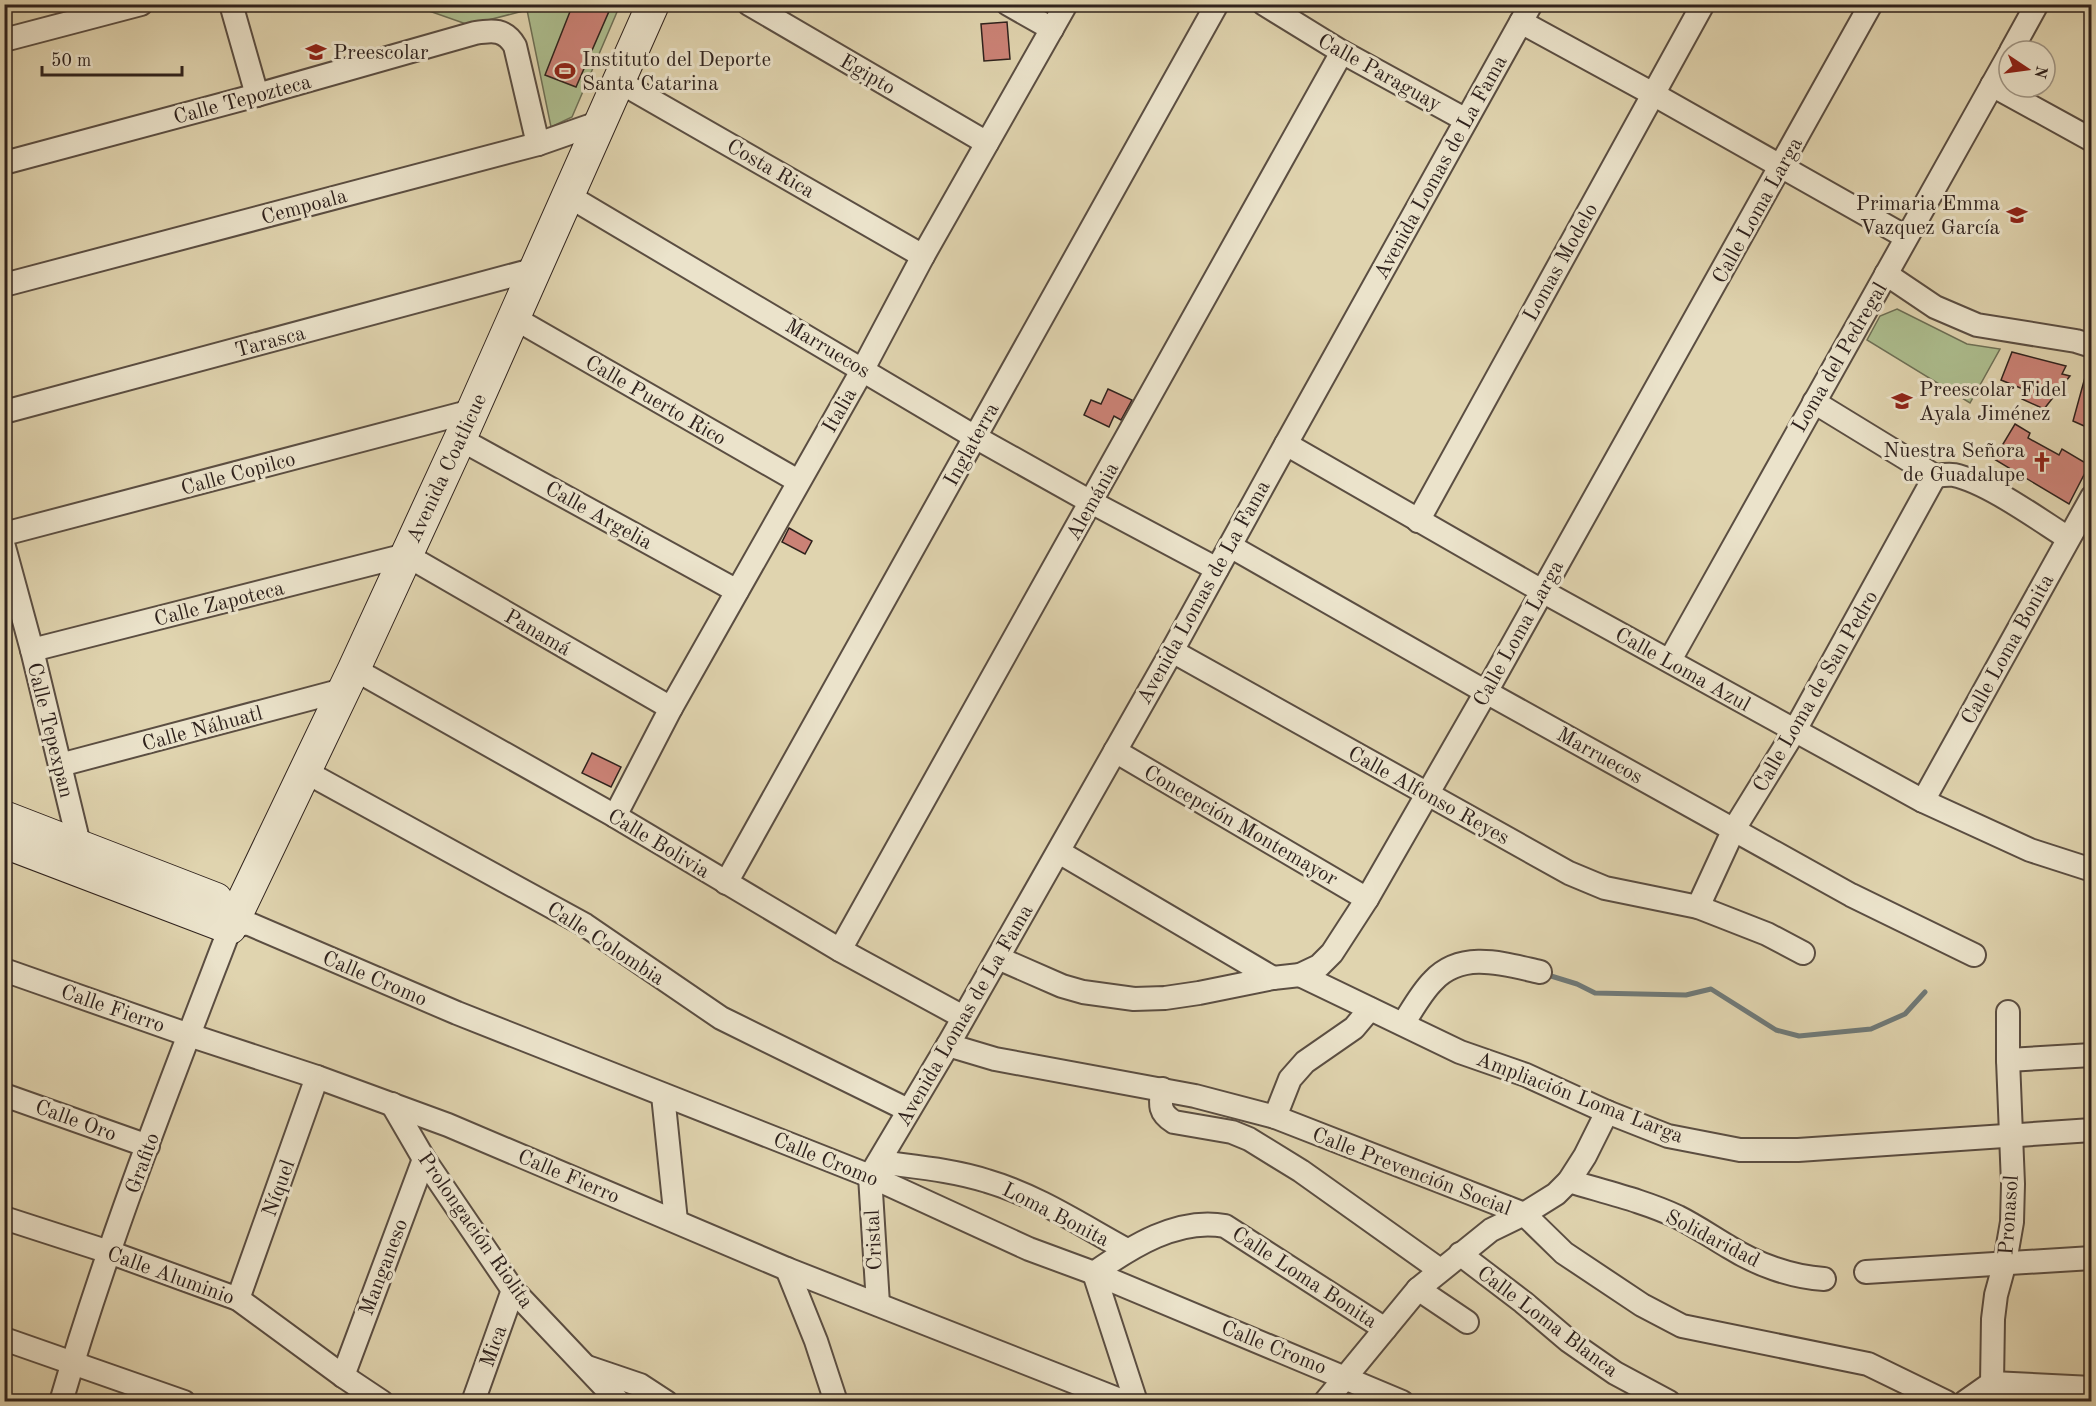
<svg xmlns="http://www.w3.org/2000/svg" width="2096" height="1406" font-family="'Old Standard TT',serif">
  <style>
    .green { fill: #adbe8f; stroke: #6e7056; stroke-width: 1.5 }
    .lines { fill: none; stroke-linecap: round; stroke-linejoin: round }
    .stream { stroke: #6f7a79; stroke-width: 5 }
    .building { fill: #cb8276; stroke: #2f221d; stroke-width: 1.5 }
    .street-casing { stroke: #5b4e42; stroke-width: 26 }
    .secondary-casing { stroke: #2f221d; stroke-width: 34 }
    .street { stroke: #ebe3cb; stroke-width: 22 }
    .secondary { stroke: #ebe3cb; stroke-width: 32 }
    .labels { text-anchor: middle; stroke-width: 6; stroke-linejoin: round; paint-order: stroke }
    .poi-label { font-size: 21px; fill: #2f221d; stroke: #ebe3cb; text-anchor: start }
    .street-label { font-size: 21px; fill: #2f221d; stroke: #ebe3cb }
  </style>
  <rect width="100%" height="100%" fill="#e0d4af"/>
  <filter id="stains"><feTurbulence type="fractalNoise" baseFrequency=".00333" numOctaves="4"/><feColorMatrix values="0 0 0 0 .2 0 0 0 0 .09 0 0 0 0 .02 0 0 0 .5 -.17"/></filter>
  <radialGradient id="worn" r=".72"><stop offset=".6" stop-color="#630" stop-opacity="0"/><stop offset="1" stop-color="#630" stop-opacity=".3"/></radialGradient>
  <g class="green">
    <path d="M412,5H620L572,117L551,127L527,10L469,25Z"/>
    <path d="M1897,309L1967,344L2000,349L1970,403L1867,340L1880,316Z"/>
  </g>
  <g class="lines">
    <path class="stream" d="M1551,976L1577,984L1595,993L1686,995L1711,989L1776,1030L1799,1036L1871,1029L1905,1014L1925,992"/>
  </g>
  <g class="building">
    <path d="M573,4H601L610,9L576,87L545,75Z"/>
    <path d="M1007,22L1010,59L984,61L981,24Z"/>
    <path d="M2012,352L2066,366L2062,374L2070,376L2044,409L2022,399L2023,389L2001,380Z"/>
    <path d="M2087,370H2091V429L2073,421Z"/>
    <path d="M1108,389L1132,400L1121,420L1114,416L1109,427L1084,415L1091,400L1101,404Z"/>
    <path d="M2015,424L2030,433L2028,438L2059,455L2062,449L2089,465L2069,504L1994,459Z"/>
    <path d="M789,528L812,541L805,554L782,542Z"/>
    <path d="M592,753L621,767L611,787L582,773Z"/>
  </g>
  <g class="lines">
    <g class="street-casing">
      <g id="street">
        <path d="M231,4L257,95"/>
        <path d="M749,4L987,143"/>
        <path d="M1008,4L1052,29"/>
        <path d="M1264,4L1342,52L1466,120"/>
        <path d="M1521,22L1653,94L1906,237"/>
        <path d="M4,40L141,4"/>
        <path d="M2011,51L2037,4"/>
        <path d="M618,81L923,256"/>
        <path d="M1992,85L2092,140"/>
        <path d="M4,163L257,95L475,33C493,30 505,29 515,46L538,144"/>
        <path d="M567,195L975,437L1091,502L1217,569"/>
        <path d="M1886,274L1935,307L1977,325L2076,341L2092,346"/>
        <path d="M4,285L538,144L601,122"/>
        <path d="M514,318L798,481"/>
        <path d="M1814,402L1935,476C1942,475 1948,474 1954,475C1987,482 2038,519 2068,538"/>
        <path d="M4,412L536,269"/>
        <path d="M460,439L737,591"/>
        <path d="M1286,444L1542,591L1923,801L2030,850L2092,870"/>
        <path d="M1418,521L1703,4"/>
        <path d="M4,534L472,411"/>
        <path d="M1230,546L1486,692L1851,895L1974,955"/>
        <path d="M4,547L32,650L79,844"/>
        <path d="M32,650L406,555L671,708"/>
        <path d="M1172,651L1569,873L1605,888L1698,907L1767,934L1803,953"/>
        <path d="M1670,660L2009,55"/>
        <path d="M354,669L615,816L840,950L963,1017"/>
        <path d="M1115,751L1367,899"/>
        <path d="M60,765L343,690"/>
        <path d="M306,772L585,925L721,1018L908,1110"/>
        <path d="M1923,801L2092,497"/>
        <path d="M615,816L671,708L863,369L923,256L1066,4"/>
        <path d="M1059,852L1273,978"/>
        <path d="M726,883L1217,4"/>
        <path d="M1698,907L1734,829L1794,732L1935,476"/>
        <path d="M238,909L247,923L457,1013L870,1176L1029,1249L1094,1273L1402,1402"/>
        <path d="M840,950L1342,52"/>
        <path d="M998,958L1062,986L1083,992L1134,999L1165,998L1199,993L1273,978L1300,975L1319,966L1332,953L1367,899L1486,692L1871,4"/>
        <path d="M4,970L189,1035L317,1077L448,1125L787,1269L1125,1402"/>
        <path d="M1300,975L1460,1052L1526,1075L1607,1112L1668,1136L1740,1150H1798L2092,1130"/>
        <path d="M1403,1024C1412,1010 1421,993 1433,981C1462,950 1504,964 1540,972"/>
        <path d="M948,1045L995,1059L1195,1096L1275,1117L1524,1214L1564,1253L1642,1305L1682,1326L1868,1364L1946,1402"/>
        <path d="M2008,1060L2092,1055"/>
        <path d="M1162,1089C1160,1105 1159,1113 1174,1122L1232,1132L1249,1139L1301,1171L1440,1270"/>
        <path d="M4,1095L148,1146"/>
        <path d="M663,1095L676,1221"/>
        <path d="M392,1104L424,1159L513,1290L619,1402"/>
        <path d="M1275,1117L1290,1079L1305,1062L1354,1028L1370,1009"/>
        <path d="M879,1162C915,1167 953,1170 987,1181C1038,1196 1081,1225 1127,1250"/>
        <path d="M1569,1181C1605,1192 1644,1201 1678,1217C1696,1226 1712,1237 1729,1247C1756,1264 1791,1277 1824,1279"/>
        <path d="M4,1218L109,1252L238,1299L343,1376L382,1402"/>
        <path d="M1460,1254L1523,1302L1569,1341L1615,1373L1669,1402"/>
        <path d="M787,1269L816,1341L836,1402"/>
        <path d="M1866,1272L2092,1258"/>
        <path d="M1418,1289L1467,1322"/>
        <path d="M238,1299L317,1077"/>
        <path d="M878,1304L870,1176L948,1045L1172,651L1286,444L1531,4"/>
        <path d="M4,1339L184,1402"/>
        <path d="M587,1367L640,1385L666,1402"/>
        <path d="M343,1376L424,1159"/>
        <path d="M1992,1383L2092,1388"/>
        <path d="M61,1402C108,1241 170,1084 230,928L243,924"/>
        <path d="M473,1402L513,1290"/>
        <path d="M1136,1402L1094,1273C1131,1247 1178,1217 1225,1226L1385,1329"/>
        <path d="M1325,1402L1418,1289L1491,1230L1524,1214L1556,1194L1569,1181L1585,1156L1607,1112"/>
        <path d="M1965,1402L1992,1383L1993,1319L1996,1295L2005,1262L2012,1222L2013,1184L2008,1060V1012"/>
      </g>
    </g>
    <g class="secondary-casing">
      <g id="secondary">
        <path d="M4,817L216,899"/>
        <path d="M4,842L230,928L354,669L460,439L653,4"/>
      </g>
    </g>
    <use href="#street" class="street"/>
    <use href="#secondary" class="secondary"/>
  </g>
  <defs>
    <g id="school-bare" transform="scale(1.62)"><path d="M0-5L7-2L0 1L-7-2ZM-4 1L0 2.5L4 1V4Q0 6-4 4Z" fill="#8f2418" stroke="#ebe3cb" stroke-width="2.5" paint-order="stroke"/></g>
    <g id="stadium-bare" transform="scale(1.62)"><path d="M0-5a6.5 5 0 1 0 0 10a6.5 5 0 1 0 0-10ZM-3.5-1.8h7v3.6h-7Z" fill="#8f2418" stroke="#ebe3cb" stroke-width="2.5" paint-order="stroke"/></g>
    <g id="church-bare" transform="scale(1.62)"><path d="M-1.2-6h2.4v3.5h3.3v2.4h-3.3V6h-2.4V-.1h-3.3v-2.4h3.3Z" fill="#8f2418" stroke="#ebe3cb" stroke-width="2.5" paint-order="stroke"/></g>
  </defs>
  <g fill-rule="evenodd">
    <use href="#school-bare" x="316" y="52"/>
    <use href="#stadium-bare" x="565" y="71"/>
    <use href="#school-bare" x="2017" y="215"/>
    <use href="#school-bare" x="1902" y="401"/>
    <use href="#church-bare" x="2042" y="462"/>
  </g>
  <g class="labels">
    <g class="poi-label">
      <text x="333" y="59">Preescolar</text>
      <text x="582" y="66">Instituto del Deporte<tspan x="582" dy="24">Santa Catarina</tspan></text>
      <text x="2000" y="210" text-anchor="end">Primaria Emma<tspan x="2000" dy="24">Vazquez García</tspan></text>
      <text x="1919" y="396">Preescolar Fidel<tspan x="1919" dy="24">Ayala Jiménez</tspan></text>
      <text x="2025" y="457" text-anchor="end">Nuestra Señora<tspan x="2025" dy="24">de Guadalupe</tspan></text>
    </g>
    <g class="street-label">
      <text transform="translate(1380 72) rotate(29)" y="7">Calle Paraguay</text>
      <text transform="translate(868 74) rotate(30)" y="7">Egipto</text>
      <text transform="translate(242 99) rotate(-15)" y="7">Calle Tepozteca</text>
      <text transform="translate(1440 167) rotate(-61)" y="7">Avenida Lomas de La Fama</text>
      <text transform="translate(771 168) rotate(30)" y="7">Costa Rica</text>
      <text transform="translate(304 206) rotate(-15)" y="7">Cempoala</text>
      <text transform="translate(1757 210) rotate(-61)" y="7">Calle Loma Larga</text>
      <text transform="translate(1560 262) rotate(-61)" y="7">Lomas Modelo</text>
      <text transform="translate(270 341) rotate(-15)" y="7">Tarasca</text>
      <text transform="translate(828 348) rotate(31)" y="7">Marruecos</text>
      <text transform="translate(1839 357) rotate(-60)" y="7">Loma del Pedregal</text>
      <text transform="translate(656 400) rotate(30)" y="7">Calle Puerto Rico</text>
      <text transform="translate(839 410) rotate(-60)" y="7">Italia</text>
      <text transform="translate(971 444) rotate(-61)" y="7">Inglaterra</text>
      <text transform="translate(446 468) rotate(-65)" y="7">Avenida Coatlicue</text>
      <text transform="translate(238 473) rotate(-15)" y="7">Calle Copilco</text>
      <text transform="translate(1092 501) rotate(-61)" y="7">Alemánia</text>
      <text transform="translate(599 515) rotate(29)" y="7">Calle Argelia</text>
      <text transform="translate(1203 592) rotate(-61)" y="7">Avenida Lomas de La Fama</text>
      <text transform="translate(219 603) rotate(-14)" y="7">Calle Zapoteca</text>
      <text transform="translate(538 632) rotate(30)" y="7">Panamá</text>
      <text transform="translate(1518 633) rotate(-61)" y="7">Calle Loma Larga</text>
      <text transform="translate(2007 649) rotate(-61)" y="7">Calle Loma Bonita</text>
      <text transform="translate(1683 669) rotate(29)" y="7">Calle Loma Azul</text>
      <text transform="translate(1815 691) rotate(-60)" y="7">Calle Loma de San Pedro</text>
      <text transform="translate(202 728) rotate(-15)" y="7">Calle Náhuatl</text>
      <text transform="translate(51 730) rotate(76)" y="7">Calle Tepexpan</text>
      <text transform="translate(1600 755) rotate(29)" y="7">Marruecos</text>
      <text transform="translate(1429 795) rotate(29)" y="7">Calle Alfonso Reyes</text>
      <text transform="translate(1241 825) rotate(30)" y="7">Concepción Montemayor</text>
      <text transform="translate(659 843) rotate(31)" y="7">Calle Bolivia</text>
      <text transform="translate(606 943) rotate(33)" y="7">Calle Colombia</text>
      <text transform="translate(375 978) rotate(23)" y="7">Calle Cromo</text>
      <text transform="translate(113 1008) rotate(19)" y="7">Calle Fierro</text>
      <text transform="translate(964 1015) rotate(-60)" y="7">Avenida Lomas de La Fama</text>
      <text transform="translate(1580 1097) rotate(21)" y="7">Ampliación Loma Larga</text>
      <text transform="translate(76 1120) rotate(20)" y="7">Calle Oro</text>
      <text transform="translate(826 1159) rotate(22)" y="7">Calle Cromo</text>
      <text transform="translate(142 1163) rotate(-70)" y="7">Grafito</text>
      <text transform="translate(1412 1171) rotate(21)" y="7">Calle Prevención Social</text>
      <text transform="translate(569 1176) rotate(23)" y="7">Calle Fierro</text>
      <text transform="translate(278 1188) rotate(-70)" y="7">Níquel</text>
      <text transform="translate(1056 1214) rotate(27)" y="7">Loma Bonita</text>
      <text transform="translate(2008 1215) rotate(-86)" y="7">Pronasol</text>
      <text transform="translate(476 1230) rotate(55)" y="7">Prolongación Riolita</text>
      <text transform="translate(1713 1238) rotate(27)" y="7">Solidaridad</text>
      <text transform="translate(873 1240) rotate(-93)" y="7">Cristal</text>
      <text transform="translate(383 1267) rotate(-69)" y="7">Manganeso</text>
      <text transform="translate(171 1275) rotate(20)" y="7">Calle Aluminio</text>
      <text transform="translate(1305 1277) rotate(33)" y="7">Calle Loma Bonita</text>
      <text transform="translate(1548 1321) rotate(37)" y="7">Calle Loma Blanca</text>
      <text transform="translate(493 1346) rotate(-70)" y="7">Mica</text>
      <text transform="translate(1274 1347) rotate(22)" y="7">Calle Cromo</text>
    </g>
  </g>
  <rect width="2096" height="1406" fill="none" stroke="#e0d4af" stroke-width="24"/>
  <rect x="6" y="6" width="2084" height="1394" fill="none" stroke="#2f221d" stroke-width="3"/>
  <rect x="12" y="12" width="2072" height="1382" fill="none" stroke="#2f221d" stroke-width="1.5"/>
  <g transform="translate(2027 69) rotate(103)"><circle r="28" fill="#ebe3cb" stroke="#a09685" stroke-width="1.5"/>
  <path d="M0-4.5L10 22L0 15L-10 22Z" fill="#8f2418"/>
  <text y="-9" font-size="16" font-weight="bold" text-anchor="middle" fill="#2f221d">N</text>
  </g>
  <path d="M42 66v9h140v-9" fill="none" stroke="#2f221d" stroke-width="3"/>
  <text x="51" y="66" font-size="18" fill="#2f221d" stroke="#ebe3cb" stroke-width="4.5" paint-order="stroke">50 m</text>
  <rect width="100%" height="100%" filter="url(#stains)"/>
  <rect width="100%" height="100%" fill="url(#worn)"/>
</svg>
